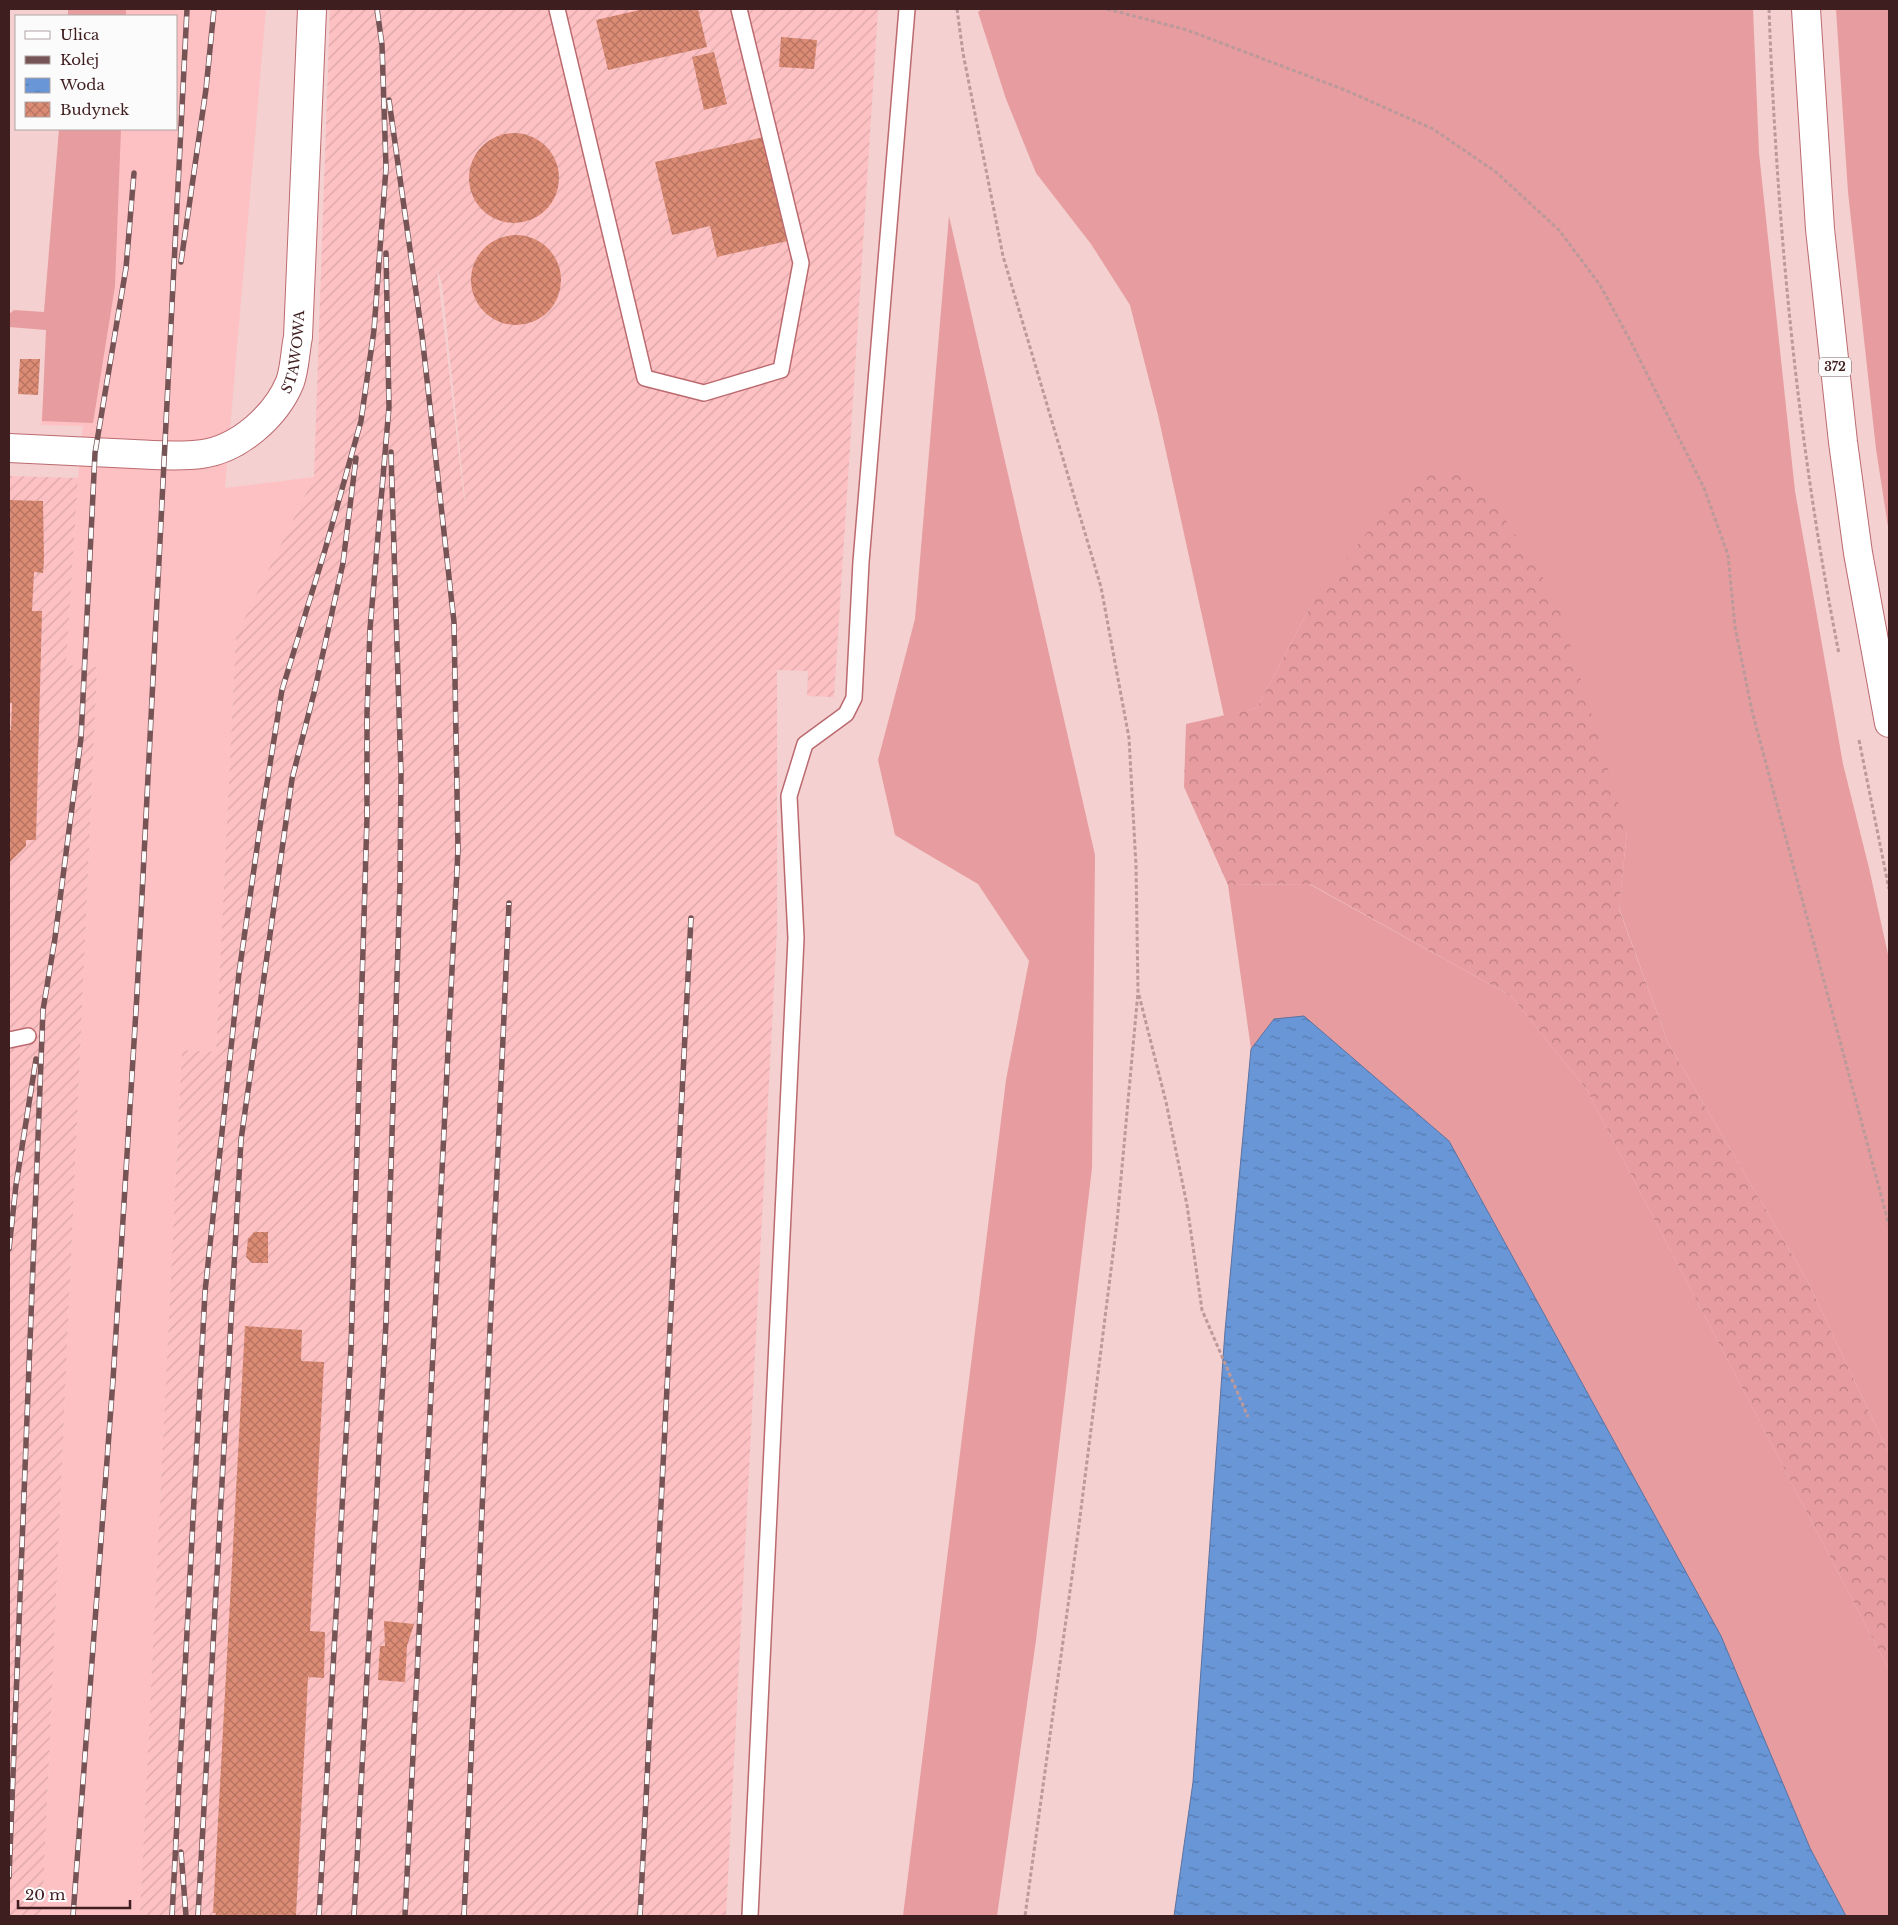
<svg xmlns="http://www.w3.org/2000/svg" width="1898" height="1925" font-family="'Libre Baskerville',serif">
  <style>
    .built { fill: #fdc1c3 }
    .industrial { fill: url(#industrial-furrows); fill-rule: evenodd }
    .grass { fill: #e79c9f }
    .forest { fill: url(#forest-crowns) }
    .water { fill: url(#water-ripples); stroke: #5c72a0 }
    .building { fill: url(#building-cross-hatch) }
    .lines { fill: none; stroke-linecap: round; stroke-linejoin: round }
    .service-casing { stroke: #bb6a6f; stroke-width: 18 }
    .minor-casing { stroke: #bb6a6f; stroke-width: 30 }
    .primary-casing { stroke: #bb6a6f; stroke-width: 30 }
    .path { stroke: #bc999a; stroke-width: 3; stroke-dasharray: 4 2.5; stroke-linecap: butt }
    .service { stroke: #fff; stroke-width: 15 }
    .minor { stroke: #fff; stroke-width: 28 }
    .primary { stroke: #fff; stroke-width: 28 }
    .rail-casing { stroke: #765456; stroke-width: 5.5 }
    .rail { stroke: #fbfbfb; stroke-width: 4; stroke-dasharray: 11; stroke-linecap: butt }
    .labels { text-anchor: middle; stroke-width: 4; stroke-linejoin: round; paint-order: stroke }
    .shield { fill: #fbfbfb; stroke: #776062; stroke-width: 1 }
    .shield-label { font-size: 12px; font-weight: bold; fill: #3f1e20 }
    .street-label { font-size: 14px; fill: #3f1e20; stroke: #fbfbfb }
  </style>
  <defs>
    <pattern id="industrial-furrows" width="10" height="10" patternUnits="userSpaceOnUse" patternTransform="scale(1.25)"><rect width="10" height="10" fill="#fdc1c3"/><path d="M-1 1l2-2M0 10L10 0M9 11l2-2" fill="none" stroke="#daa5a7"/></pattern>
    <pattern id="forest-crowns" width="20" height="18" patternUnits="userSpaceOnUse" patternTransform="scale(1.25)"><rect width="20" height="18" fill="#e79c9f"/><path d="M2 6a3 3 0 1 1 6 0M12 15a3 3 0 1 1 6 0" fill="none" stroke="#bd7f81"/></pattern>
    <pattern id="water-ripples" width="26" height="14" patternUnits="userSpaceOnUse" patternTransform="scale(1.25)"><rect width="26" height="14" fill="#6896d7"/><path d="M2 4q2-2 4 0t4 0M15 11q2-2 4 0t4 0" fill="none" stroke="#577aae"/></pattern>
    <pattern id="building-cross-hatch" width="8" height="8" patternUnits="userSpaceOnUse" patternTransform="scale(1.25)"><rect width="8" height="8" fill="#dc8c75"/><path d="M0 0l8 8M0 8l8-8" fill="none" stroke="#b47260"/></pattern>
  </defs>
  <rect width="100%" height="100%" fill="#f4d0d0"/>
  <path class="built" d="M71,9H266L225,488L314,477L236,636L216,1052L182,1050L140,1916H42L97,667L66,665L78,478L83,426L41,425L51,317L63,129H176V16H71Z"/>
  <g class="industrial">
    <path d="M330,9H878L834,697L807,696L808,671L777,670V928L726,1916H140L182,1050L216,1052L236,636L314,477ZM437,269L442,284L465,499L464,498Z"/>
    <path d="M9,476L78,478L66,665L97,667L42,1916H9Z"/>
  </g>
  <g class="grass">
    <rect x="68" y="9" width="58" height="7"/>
    <path d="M982,9H1753L1759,153L1795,491L1843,764L1869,868L1889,959V1454L1807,1280L1668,1043L1619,908L1627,831L1310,607L1257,708L1224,716L1158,415L1130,305L1091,244L1036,173L1006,99L978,12Z"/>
    <path d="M1836,9H1889V533L1876,449L1848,192Z"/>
    <path d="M59,129H121L115,286L93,423L42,421L46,330L9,327V314L14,310L44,312Z"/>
    <path d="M949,216L1095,855L1092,1168L1036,1640L997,1916H903L1006,1080L1029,961L978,884L895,835L878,760L915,619Z"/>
    <path d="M1309,884L1511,996L1587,1090L1889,1670V1916H1846L1810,1848L1274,1019L1251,1049L1228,885Z"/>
  </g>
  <path class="forest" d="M1459,468L1500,511L1556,598L1627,831L1619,909L1668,1043L1807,1280L1889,1454V1670L1587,1090L1511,996L1310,884L1228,885L1184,787L1186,724L1257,708L1310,607L1365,535L1414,479Z"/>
  <path class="water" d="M1304,1016L1449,1141L1721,1636L1810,1848L1846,1916H1174L1193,1782L1225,1331L1251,1049L1274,1019Z"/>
  <g class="building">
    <path d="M644,9H698L707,47L608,70L596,20Z"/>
    <path d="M781,37L817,40L814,69L779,67Z"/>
    <path d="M714,52L727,104L704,110L692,57Z"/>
    <circle cx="514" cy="178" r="45"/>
    <path d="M764,137L787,241L717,257L710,226L672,235L655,162Z"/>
    <circle cx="516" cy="280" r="45"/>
    <path d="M20,359H40L38,395L18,394Z"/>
    <path d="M9,500L43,501L44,560L43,573L34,572L32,611H42L36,840H26V846L9,863V730H11L12,703H9Z"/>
    <path d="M254,1232H268V1263H252L246,1257L248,1239Z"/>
    <path d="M245,1326L302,1330L301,1361L324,1362L310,1631L325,1632L324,1678L308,1677L296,1916H215L216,1913H213Z"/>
    <path d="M384,1621L414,1624L407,1646L405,1682L378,1680L380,1646H385Z"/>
  </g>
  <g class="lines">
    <g class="service-casing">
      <g id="service">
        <path d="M557,9L645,378L704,393L781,370L801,263L739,9"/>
        <path d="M9,1040L28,1036"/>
        <path d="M750,1916L796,938L789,796L805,744L846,714L854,698L861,562L907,9"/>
      </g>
    </g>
    <g class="minor-casing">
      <g id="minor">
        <path id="s1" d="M9,448C51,450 92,452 134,454C156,455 180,457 202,454C239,449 276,416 290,382C295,368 295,351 298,337L312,9"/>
      </g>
    </g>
    <g class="primary-casing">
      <path id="primary" d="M1806,9L1820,229L1843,442L1858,553L1889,723"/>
    </g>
    <g class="path">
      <path d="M957,9L963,53L1003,256L1101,587L1129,738L1136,866L1138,992L1117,1222L1078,1533L1025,1916"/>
      <path d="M1107,9L1187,30L1345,90L1433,129L1496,172L1559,230L1600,285L1631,342L1704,488L1728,555L1735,627L1752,711L1889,1225"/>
      <path d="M1769,9C1777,225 1797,441 1839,654"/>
      <path d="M1859,740L1889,889"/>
      <path d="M1139,995L1166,1102L1187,1205L1202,1310L1248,1417"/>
    </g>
    <use href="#service" class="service"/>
    <use href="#minor" class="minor"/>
    <use href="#primary" class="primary"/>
    <g class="rail-casing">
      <g id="rail">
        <path d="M389,100L422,335L454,622L458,849L405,1916"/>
        <path d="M181,262L206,89L214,9"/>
        <path d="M9,1249L16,1185L36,1059"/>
        <path d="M181,1852L186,1916"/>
        <path d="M9,1877L43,1010L55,938L81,738L95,453L126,268L134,173"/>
        <path d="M73,1916L113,1380L137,994L187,9"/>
        <path d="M172,1916L205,1292L239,973L261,820L282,690L325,550L361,421L374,330L386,168L382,45L377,9"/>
        <path d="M198,1916L241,1140L292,779L315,689L343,563L356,458"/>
        <path d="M319,1916L351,1348L367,817V714L370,629L389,407L386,253"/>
        <path d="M354,1916L386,1322L400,884L401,774L391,452"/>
        <path d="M464,1916L509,903"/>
        <path d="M640,1916L691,918"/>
      </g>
    </g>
    <use href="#rail" class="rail"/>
  </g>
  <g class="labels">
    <rect class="shield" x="1819" y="357.5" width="32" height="19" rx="4"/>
    <g class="shield-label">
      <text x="1835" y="371">372</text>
    </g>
    <g class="street-label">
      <text dy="5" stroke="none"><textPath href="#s1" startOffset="342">STAWOWA</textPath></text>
    </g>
  </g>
  <rect width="1898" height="1925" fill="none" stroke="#3f1e20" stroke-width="20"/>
  <rect x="15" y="15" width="162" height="115" fill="#fbfbfb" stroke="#b0a3a3"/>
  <rect x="25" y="31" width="25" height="8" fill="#ffffff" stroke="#b0a3a3"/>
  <text x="60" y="40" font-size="15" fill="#3f1e20">Ulica</text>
  <rect x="25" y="56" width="25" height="8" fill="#765456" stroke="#b0a3a3"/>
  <text x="60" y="65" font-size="15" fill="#3f1e20">Kolej</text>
  <rect x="25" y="78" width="25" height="15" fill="url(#water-ripples)" stroke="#b0a3a3"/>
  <text x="60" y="90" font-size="15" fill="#3f1e20">Woda</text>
  <rect x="25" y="102" width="25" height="15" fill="url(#building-cross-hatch)" stroke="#b0a3a3"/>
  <text x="60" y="115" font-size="15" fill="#3f1e20">Budynek</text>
  <path d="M18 1900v8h112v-8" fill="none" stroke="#3f1e20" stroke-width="2.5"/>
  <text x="25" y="1900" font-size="15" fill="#3f1e20" stroke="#fbfbfb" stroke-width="4" paint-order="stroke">20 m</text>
</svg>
